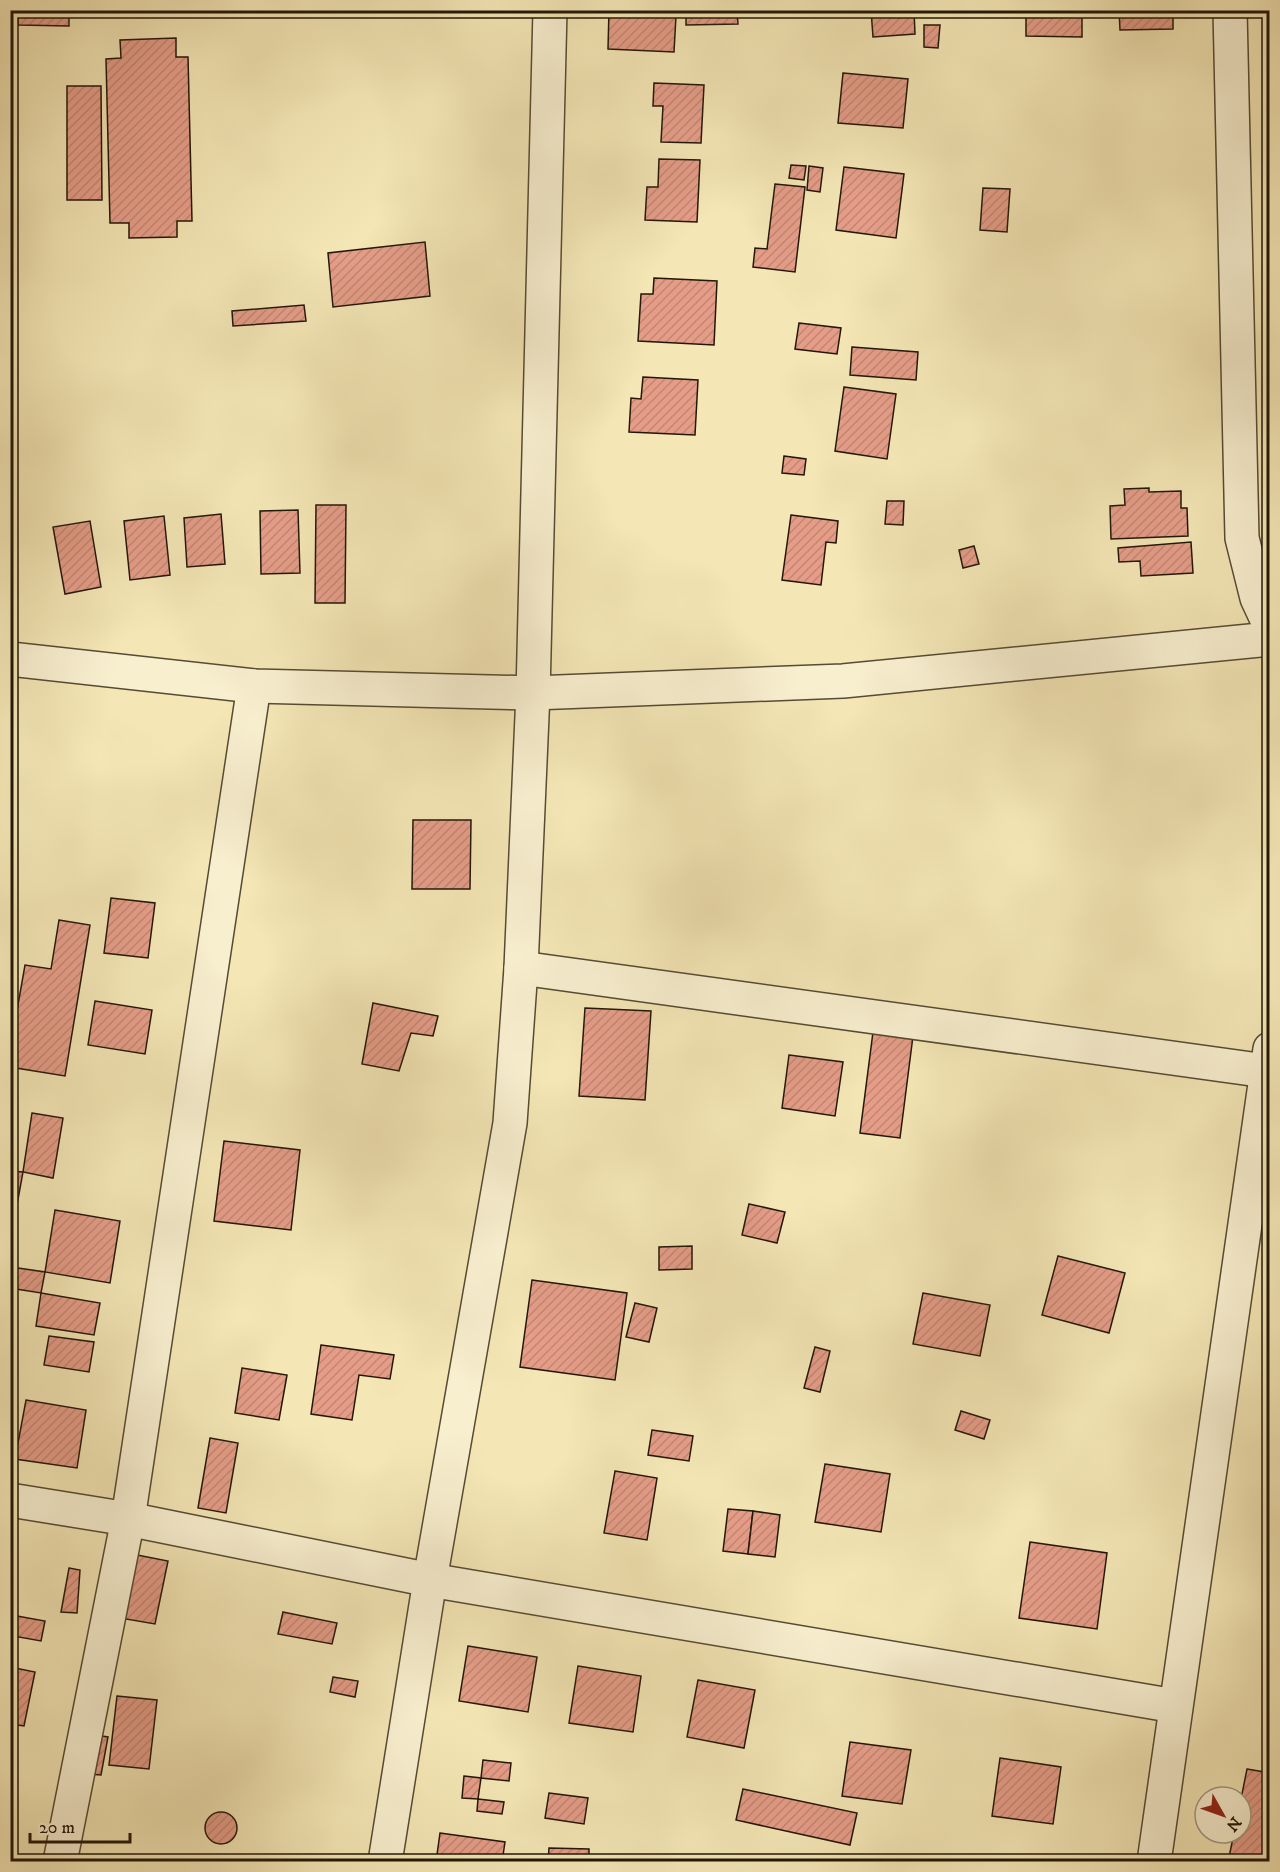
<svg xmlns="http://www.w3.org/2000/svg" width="1280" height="1872" font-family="'IM FELL DW Pica',serif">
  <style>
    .building { fill: url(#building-hatch); stroke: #221709; stroke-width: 1.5 }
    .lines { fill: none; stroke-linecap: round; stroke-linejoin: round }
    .street-casing { stroke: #564b34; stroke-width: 36 }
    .street { stroke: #f8efcf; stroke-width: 33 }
  </style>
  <defs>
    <pattern id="building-hatch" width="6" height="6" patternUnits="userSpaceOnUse" patternTransform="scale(1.5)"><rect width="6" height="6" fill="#e59d88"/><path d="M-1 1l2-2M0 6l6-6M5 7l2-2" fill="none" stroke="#c48674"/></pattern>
  </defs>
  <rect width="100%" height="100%" fill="#f4e6b5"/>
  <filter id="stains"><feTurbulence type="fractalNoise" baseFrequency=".00333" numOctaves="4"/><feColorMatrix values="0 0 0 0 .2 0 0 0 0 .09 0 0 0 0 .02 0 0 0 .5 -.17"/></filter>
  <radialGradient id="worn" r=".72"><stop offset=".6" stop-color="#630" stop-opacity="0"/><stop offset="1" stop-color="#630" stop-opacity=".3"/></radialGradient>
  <g class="building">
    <path d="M18,10H69V26L18,25Z"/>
    <path d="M609,10H630V14L676,16L674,52L608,49Z"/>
    <path d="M686,10H737L738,24L686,25Z"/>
    <path d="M871,10H914L915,34L873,37Z"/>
    <path d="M1026,10H1082V37L1026,36Z"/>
    <path d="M1119,10H1173V29L1120,30Z"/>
    <path d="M924,25H940L938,48L924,47Z"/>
    <path d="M176,38V57H188L192,221H177V237L129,238V223H110L106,59L121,58L120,40Z"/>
    <path d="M843,73L908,79L903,128L838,123Z"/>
    <path d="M654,83L704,85L701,143L661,142L663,106H653Z"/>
    <path d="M67,86H101L102,200H67Z"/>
    <path d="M659,159L700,160L697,222L645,220L647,187H658Z"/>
    <path d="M791,165L806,166L804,180L789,178Z"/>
    <path d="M809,166L823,168L820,192L807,190Z"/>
    <path d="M844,167L904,174L896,238L836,230Z"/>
    <path d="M775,184L805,187L795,272L753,267L755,248L767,249Z"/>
    <path d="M983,188L1010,189L1007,232L980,230Z"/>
    <path d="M425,242L430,296L333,307L328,253Z"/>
    <path d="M654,278L717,281L714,345L638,341L641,294H653Z"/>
    <path d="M304,305L306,321L233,326L232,311Z"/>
    <path d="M799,323L841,328L837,354L795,349Z"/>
    <path d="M852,347L918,352L916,380L850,375Z"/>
    <path d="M643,377L698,380L695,435L629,432L631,398L641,399Z"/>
    <path d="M844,387L896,394L887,459L835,451Z"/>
    <path d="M784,456L806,459L804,475L782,473Z"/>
    <path d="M1149,488V492L1181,491V508H1187L1188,536L1111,539L1110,506L1125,505L1124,489Z"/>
    <path d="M887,501H904L903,525L885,524Z"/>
    <path d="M316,505H346L345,603H315Z"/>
    <path d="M298,510L300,573L261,574L260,511Z"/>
    <path d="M221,514L225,564L187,567L184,518Z"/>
    <path d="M791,515L838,521L836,543L826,542L821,585L782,580Z"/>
    <path d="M164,516L170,575L130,580L124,521Z"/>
    <path d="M90,521L101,587L65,594L53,527Z"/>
    <path d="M1191,542L1193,573L1141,576L1140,561L1119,562L1118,548Z"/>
    <path d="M974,546L979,564L963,568L959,550Z"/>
    <path d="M413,820H471L470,889H412Z"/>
    <path d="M111,898L155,903L148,958L104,953Z"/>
    <path d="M59,920L90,925L65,1076L10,1067V1050L25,965L51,969Z"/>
    <path d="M95,1001L152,1010L145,1054L88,1045Z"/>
    <path d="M373,1003L438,1016L433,1036L411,1033L399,1071L362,1064Z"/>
    <path d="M585,1008L651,1011L645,1100L579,1096Z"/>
    <path d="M873,1032L913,1036L900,1138L860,1133Z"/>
    <path d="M789,1055L843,1062L835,1116L782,1108Z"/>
    <path d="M32,1113L63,1118L53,1178L23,1172Z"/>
    <path d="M224,1141L300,1150L291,1230L214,1221Z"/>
    <path d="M10,1171L23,1172L17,1205L10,1204Z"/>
    <path d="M749,1204L785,1212L777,1243L742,1235Z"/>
    <path d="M55,1210L120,1221L110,1283L45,1272Z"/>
    <path d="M692,1246V1269L659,1270V1247Z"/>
    <path d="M1058,1256L1125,1273L1109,1333L1042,1315Z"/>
    <path d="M11,1267L45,1272L41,1293L10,1288Z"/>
    <path d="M532,1280L627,1293L615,1380L520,1367Z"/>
    <path d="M41,1293L100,1303L94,1335L36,1326Z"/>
    <path d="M923,1293L990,1305L980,1356L913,1344Z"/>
    <path d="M635,1303L657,1308L649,1342L626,1337Z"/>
    <path d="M49,1336L94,1342L89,1372L44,1365Z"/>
    <path d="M321,1345L394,1355L390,1379L359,1375L352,1420L311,1414Z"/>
    <path d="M815,1347L830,1351L820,1392L804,1388Z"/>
    <path d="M242,1368L287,1375L279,1420L235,1413Z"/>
    <path d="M26,1400L86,1410L77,1468L15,1459Z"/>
    <path d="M961,1411L990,1420L984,1439L955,1430Z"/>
    <path d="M652,1430L693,1436L689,1461L648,1455Z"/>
    <path d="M210,1438L238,1443L226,1513L198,1508Z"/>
    <path d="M825,1464L890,1474L881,1532L815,1522Z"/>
    <path d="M615,1471L657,1478L647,1540L604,1533Z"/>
    <path d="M728,1509L753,1511L748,1554L723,1551Z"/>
    <path d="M753,1511L780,1515L775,1557L748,1554Z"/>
    <path d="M1030,1542L1107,1553L1097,1629L1019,1618Z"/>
    <path d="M127,1553L168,1561L155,1624L114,1617Z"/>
    <path d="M69,1568L80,1570L77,1613L61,1612Z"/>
    <path d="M283,1612L337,1623L332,1644L278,1634Z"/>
    <path d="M17,1616L45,1621L41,1641L13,1636Z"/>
    <path d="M468,1646L537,1657L528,1712L459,1701Z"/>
    <path d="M578,1666L641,1676L633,1732L569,1723Z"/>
    <path d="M10,1667L35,1672L24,1726L10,1724Z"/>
    <path d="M333,1677L358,1681L355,1697L330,1692Z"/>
    <path d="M698,1680L755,1690L744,1748L687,1737Z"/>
    <path d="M117,1696L157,1700L149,1769L109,1765Z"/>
    <path d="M94,1735L108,1737L101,1775L88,1774Z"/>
    <path d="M850,1742L911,1750L902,1804L842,1796Z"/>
    <path d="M1000,1758L1061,1767L1053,1824L992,1816Z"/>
    <path d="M483,1760L511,1763L509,1781L481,1778Z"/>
    <path d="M1247,1769L1270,1773V1862H1228L1234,1833H1241V1799Z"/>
    <path d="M464,1776L481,1778L478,1799L462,1798Z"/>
    <path d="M743,1789L857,1813L850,1845L736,1820Z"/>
    <path d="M549,1793L588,1798L584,1824L545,1818Z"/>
    <path d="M478,1799L504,1802L502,1814L477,1811Z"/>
    <circle cx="221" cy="1828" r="16"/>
    <path d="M440,1833L505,1842L502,1862H436Z"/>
    <path d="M549,1848L589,1849V1862H548Z"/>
  </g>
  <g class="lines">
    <g class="street-casing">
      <g id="street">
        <path d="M1230,10L1242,538L1257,598L1270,626"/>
        <path d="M10,659L254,686L533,693L843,681L1270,639"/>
        <path d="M521,968L1266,1071"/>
        <path d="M10,1500L128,1519L430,1580L1175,1706"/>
        <path d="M60,1862L128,1519L254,686"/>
        <path d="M385,1862L430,1580L510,1123L521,968L533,693L550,10"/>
        <path d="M1154,1862L1270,1049"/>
      </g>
    </g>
    <use href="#street" class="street"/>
  </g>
  <rect width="1280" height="1872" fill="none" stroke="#f4e6b5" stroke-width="36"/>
  <rect x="12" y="12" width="1256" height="1848" fill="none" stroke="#221709" stroke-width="3"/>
  <rect x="18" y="18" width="1244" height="1836" fill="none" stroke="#221709" stroke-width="1.5"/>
  <g transform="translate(1223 1815) rotate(130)"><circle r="28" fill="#f8efcf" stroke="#a29980" stroke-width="1.5"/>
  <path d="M0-4.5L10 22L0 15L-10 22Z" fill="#8f2418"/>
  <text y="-9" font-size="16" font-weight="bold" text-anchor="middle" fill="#221709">N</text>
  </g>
  <path d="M30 1833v9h100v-9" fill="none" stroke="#221709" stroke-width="3"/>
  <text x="39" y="1833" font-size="18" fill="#221709" stroke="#f8efcf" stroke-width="4.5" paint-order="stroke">20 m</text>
  <rect width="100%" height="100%" filter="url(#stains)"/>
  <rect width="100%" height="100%" fill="url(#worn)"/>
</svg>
